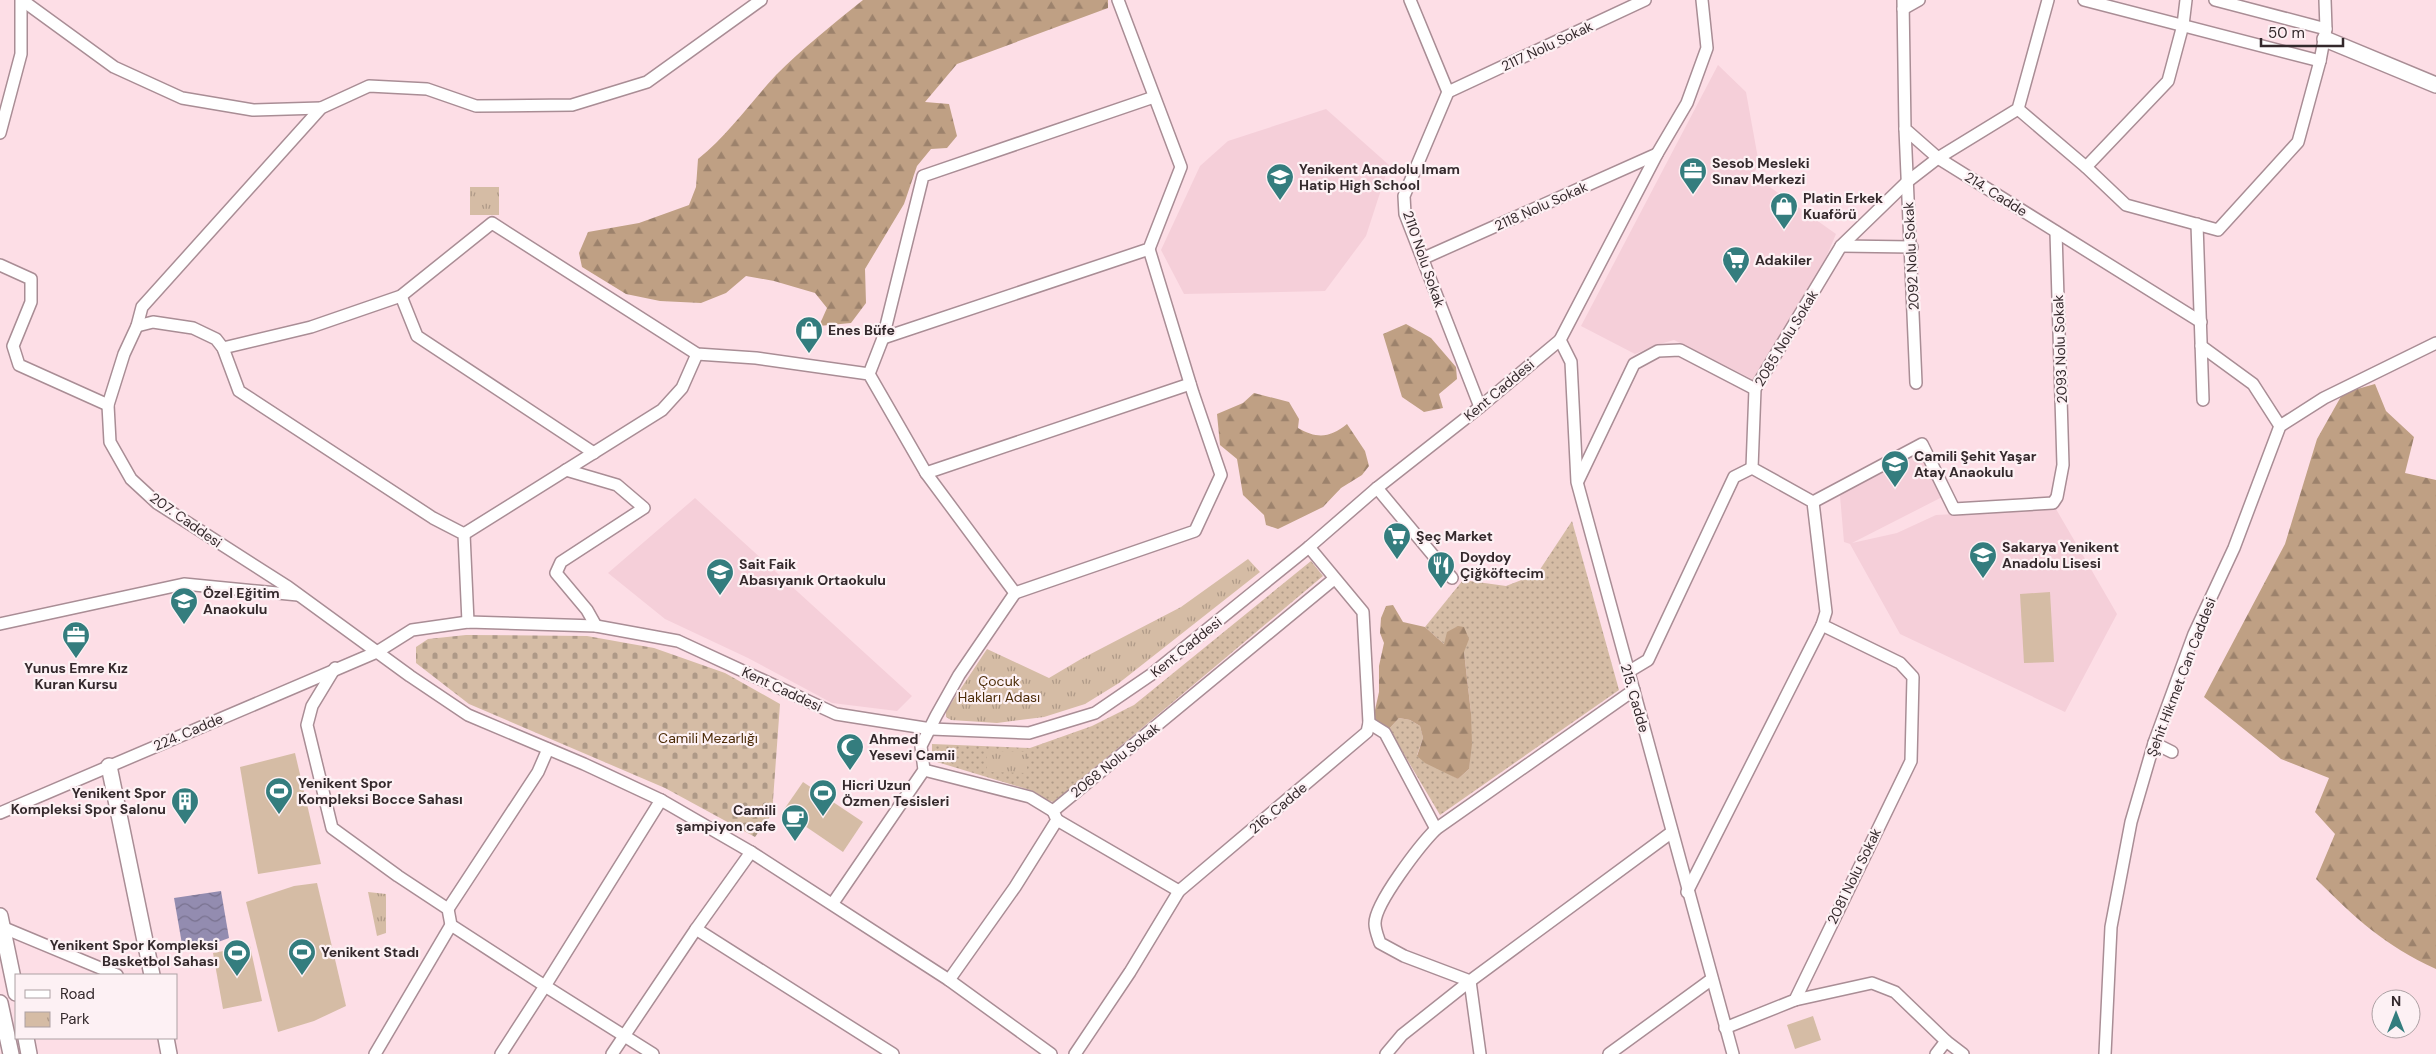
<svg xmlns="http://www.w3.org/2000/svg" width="2436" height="1054" font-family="'DM Sans',sans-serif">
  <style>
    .built { fill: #f5cfd9 }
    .grass { fill: url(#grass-dots) }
    .forest { fill: url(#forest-firs) }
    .cemetery { fill: url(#cemetery-stones) }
    .park { fill: url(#park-tufts) }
    .garden { fill: #d5bca5 }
    .water { fill: url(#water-waves) }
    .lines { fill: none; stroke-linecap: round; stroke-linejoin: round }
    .minor-casing { stroke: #a98d95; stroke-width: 14 }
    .tertiary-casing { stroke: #a98d95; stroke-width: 18 }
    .minor { stroke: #fff; stroke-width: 11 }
    .tertiary { stroke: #fff; stroke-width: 15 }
    .labels { text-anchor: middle; stroke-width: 4.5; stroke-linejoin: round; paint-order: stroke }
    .street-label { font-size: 14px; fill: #34292c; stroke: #fdf1f4 }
    .poi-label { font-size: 14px; font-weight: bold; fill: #34292c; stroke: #fdf1f4; text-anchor: start }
    .park-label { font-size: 14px; fill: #4c2c08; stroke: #fdf1f4 }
  </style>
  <defs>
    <pattern id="grass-dots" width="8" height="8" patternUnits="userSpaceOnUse" patternTransform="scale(1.25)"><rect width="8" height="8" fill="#d5bca5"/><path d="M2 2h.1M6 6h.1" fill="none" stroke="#ae9987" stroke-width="1.8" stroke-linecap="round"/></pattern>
    <pattern id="forest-firs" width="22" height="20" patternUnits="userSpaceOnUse" patternTransform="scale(1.25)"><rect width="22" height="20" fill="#bfa084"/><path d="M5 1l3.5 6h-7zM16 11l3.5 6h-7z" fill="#9c826c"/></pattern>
    <pattern id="cemetery-stones" width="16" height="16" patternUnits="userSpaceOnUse" patternTransform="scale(1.25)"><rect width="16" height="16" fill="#d5bca5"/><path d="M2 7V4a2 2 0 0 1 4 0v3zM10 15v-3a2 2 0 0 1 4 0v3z" fill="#ae9987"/></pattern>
    <pattern id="park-tufts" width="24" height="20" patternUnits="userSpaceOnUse" patternTransform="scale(1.25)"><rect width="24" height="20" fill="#d5bca5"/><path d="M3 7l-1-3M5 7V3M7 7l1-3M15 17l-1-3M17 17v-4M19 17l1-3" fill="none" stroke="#ae9987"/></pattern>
    <pattern id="water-waves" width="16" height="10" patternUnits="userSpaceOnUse" patternTransform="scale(1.25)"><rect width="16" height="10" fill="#938cb0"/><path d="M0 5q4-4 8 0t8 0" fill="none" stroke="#79728f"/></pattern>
  </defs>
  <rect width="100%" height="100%" fill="#fddee6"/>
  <g class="built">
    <path d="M1718,65L1746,92L1759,164L1753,175L1836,234L1825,260L1754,380L1674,340L1656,345L1635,354L1581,326Z"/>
    <path d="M1326,109L1389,165L1366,236L1325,291L1184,294L1161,250L1200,166L1228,141Z"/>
    <path d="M1924,439L1952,492L1852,543L1897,533L1936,515L2056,509L2117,614L2065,712L1900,634L1850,544L1844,542L1839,484Z"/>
    <path d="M695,498L912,696L897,711L832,703L748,658L665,619L608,573Z"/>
  </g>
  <g class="grass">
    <path d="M1572,521L1619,690L1440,815L1389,729L1399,718L1410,720L1420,726L1423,738L1417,755L1458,779L1469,769L1471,713L1464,652L1444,644L1425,627L1463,580L1506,586L1537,574Z"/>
    <path d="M1311,561L1323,576L1054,802L1041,799L1033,791L937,762L932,757V744L1030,748L1092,726L1134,705Z"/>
  </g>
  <g class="forest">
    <path d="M863,0H1108V8L957,64L925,102L949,104L957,136L947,148L931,149L917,166L904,204L865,269L866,303L851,323L819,326L827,308L815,293L774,281L746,276L726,293L701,303L660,301L626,294L582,267L579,253L588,232L639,223L689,205L696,187L698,159C728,135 750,103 776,75C803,48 833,24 863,0Z"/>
    <path d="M1406,324L1431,338L1456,367L1457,379L1439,394L1443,408L1424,412L1402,397L1383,334Z"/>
    <path d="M2375,384L2386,411L2414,437L2405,473L2436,480V969C2384,945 2356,919 2316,879L2335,834L2315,812L2329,778L2281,759L2204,697L2285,544L2317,439L2343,393Z"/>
    <path d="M1254,393L1289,402L1299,419L1298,428C1317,439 1330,438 1347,424L1365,451L1369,466L1362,475L1341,488L1323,507L1278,529L1266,525L1264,515L1243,495L1237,459L1220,445L1217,414L1243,403Z"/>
    <path d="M1393,605L1403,622L1425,627L1444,644L1447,632L1458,626L1464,627L1469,639L1464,652L1471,713L1472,744L1469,769L1458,779L1425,763L1417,756L1423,738L1420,726L1410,720L1399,718L1389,729L1373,719L1379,692V666L1384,643L1380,633L1381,618L1386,606Z"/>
  </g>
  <path class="cemetery" d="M466,635L587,636L654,648L725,673L780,704L772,814L755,837L665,788L469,704L416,663V647L428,639Z"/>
  <g class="park">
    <rect x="470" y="187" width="29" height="28"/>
    <path d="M1248,559L1260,572L1119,683L1085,704L1044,717L997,723L951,720L946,717V711L987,649L1049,678L1081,659L1181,607Z"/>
    <path d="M987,751L1027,752V773L987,772Z"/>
    <path d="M368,892L386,894V933L377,936Z"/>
  </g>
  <g class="garden">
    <path d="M2050,592L2054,662L2024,663L2020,594Z"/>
    <path d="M295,753L321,864L258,874L240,767Z"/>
    <path d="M803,782L863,822L843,852L783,811Z"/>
    <path d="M317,883L346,1006L314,1021L278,1032L246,902L294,886Z"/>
    <path d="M250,946L262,1001L223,1009L213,953Z"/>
    <path d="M1813,1016L1821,1040L1795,1049L1787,1025Z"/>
  </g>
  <path class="water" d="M221,891L229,938L207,946L183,950L174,898Z"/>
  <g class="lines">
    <g class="minor-casing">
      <g id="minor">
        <path d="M22,0L114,67L182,98L253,110L321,108"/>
        <path d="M761,0L647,82L572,105L476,106L427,89L369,86L321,108L142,307L137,326L124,354L108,405L110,442L131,479L157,503L288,587L410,676L468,715L584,764L661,800L751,852L949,980L1051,1054"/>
        <path d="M1410,0L1448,92L1404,196L1405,214L1480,407"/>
        <path d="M1903,0L1905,129L1938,158L2201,322"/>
        <path d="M2084,0L2320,61"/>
        <path d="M2325,0L2326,29"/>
        <path d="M1903,9L1919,0"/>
        <path d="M1448,92L1645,0"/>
        <path d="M2018,109L2086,167L2126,205L2218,230L2298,142L2320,61L2326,29L2215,0"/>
        <path d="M1905,129L1916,383"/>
        <path d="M0,133L21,54V0"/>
        <path d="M2086,167L2168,81L2183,25L2186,0"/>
        <path d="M2197,224L2203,400"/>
        <path d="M1841,246L1912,247"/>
        <path d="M1424,258L1657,154"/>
        <path d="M0,265L31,279V302L13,346L19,365L108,405"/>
        <path d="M401,296L417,336L594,453"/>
        <path d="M137,326L153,322L193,328L216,339L223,348L239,391L433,518L464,534L468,622"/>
        <path d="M883,338L1149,249L1181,167L1118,0"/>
        <path d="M1560,340L1571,362L1577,482L1733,1054"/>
        <path d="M2201,346L2253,384L2280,426"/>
        <path d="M223,348L311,327L401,296L492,223L697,354L756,358L869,374L926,473L1015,593L959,675L936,716L921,746L924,770L833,903"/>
        <path d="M869,374L883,338L923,176L1154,97"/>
        <path d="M566,470L617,485L644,508L561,562L556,573L587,610L596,626"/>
        <path d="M926,473L1190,384"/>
        <path d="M1578,481L1634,364L1658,351L1680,350L1755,389"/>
        <path d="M1377,488L1452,578"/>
        <path d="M1813,502L1922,444L1954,509L2053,503L2057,497L2063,465L2056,232"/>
        <path d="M464,534L662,410L682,388L697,354"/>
        <path d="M1015,593L1195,531L1221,475L1193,393L1149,249"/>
        <path d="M0,624L184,584L298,595"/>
        <path d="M335,668L312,706L307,725L332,828L398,876L448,909L451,925L545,986L501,1054"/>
        <path d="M1628,672L1648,660L1734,477L1752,468"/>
        <path d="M1369,723L1385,733L1436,829L1634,690"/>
        <path d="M2154,743L2172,752"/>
        <path d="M924,770L1030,797L1053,811"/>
        <path d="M0,813L377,652L412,630L468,622L596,626L678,641L836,714L931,729L1029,733L1095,713L1152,674L1309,547L1377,488L1480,407L1560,340L1657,154L1687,103L1707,48L1702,0"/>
        <path d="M1057,820L1179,891"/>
        <path d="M1436,829C1421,844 1374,904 1375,924C1375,930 1378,937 1380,943L1404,956L1470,981L1672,832"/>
        <path d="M1687,892L1822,625"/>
        <path d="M448,909L538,772L548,749"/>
        <path d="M2,927L117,975"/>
        <path d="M696,929L893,1054"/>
        <path d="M949,980L1015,887L1057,820L1053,811L1334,579"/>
        <path d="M1795,1000L1872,983L1895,992L1946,1041"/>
        <path d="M1725,1028L1795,1000L1911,761L1913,677L1900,663L1822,625L1826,612L1813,502L1752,468L1755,389L1841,246L1907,182L1938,158L2018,109L2048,0"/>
        <path d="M375,1054L451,925"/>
        <path d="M612,1054L696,929L751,852"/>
        <path d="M653,1054L545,986L661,800"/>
        <path d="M1075,1054L1130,972L1179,891L1367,732L1369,723L1363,612L1309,547"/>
        <path d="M1386,1054L1402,1035L1470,981L1480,1054"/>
        <path d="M1609,1054L1712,979"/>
        <path d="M1936,1054L1946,1041L1963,1054"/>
        <path d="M2105,1054L2111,927L2131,822L2154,743L2194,634L2234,548L2280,426L2324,398L2436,343"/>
      </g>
    </g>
    <g class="tertiary-casing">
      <g id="tertiary">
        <path d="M2325,39L2436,85"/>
        <path d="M109,766L152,975"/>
        <path d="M0,916L16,993"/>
        <path d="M0,1003L11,1054"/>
        <path d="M26,1038L29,1054"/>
        <path d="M166,1038L169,1054"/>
      </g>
    </g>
    <use href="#minor" class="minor"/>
    <use href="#tertiary" class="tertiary"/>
  </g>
  <defs>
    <g id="office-pin" transform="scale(1.4375)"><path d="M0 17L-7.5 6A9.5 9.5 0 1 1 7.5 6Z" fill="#347d7e" stroke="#fdf1f4"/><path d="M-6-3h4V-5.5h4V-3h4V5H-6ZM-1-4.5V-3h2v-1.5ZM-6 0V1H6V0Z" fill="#fff"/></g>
    <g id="school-pin" transform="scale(1.4375)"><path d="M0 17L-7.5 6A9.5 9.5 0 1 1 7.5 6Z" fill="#347d7e" stroke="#fdf1f4"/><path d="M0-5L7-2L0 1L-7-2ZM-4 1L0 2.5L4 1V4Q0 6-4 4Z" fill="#fff"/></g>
    <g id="shop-pin" transform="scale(1.4375)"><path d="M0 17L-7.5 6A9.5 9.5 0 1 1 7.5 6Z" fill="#347d7e" stroke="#fdf1f4"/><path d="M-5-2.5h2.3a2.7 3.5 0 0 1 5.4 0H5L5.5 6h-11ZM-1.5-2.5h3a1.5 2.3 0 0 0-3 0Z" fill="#fff"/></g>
    <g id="supermarket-pin" transform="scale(1.4375)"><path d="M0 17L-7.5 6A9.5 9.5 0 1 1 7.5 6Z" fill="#347d7e" stroke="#fdf1f4"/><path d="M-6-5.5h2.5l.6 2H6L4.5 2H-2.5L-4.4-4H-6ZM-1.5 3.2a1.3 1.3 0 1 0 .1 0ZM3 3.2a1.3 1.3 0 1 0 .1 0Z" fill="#fff"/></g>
    <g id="restaurant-pin" transform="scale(1.4375)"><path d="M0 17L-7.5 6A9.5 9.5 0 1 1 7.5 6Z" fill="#347d7e" stroke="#fdf1f4"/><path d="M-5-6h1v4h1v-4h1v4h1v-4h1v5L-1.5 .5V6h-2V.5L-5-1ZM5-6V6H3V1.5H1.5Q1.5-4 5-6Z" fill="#fff"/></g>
    <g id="mosque-pin" transform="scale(1.4375)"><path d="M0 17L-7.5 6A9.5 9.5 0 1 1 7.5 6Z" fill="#347d7e" stroke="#fdf1f4"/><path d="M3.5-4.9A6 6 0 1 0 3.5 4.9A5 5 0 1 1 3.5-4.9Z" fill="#fff"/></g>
    <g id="stadium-pin" transform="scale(1.4375)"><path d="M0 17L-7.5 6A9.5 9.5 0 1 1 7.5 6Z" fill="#347d7e" stroke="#fdf1f4"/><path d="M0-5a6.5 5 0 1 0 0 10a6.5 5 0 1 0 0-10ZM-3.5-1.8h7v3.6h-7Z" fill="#fff"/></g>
    <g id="building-pin" transform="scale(1.4375)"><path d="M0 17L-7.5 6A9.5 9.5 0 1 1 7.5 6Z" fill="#347d7e" stroke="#fdf1f4"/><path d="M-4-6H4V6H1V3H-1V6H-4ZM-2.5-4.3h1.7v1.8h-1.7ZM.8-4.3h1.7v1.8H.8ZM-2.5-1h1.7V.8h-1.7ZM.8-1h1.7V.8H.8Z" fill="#fff"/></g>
    <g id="cafe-pin" transform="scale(1.4375)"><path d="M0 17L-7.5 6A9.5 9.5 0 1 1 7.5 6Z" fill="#347d7e" stroke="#fdf1f4"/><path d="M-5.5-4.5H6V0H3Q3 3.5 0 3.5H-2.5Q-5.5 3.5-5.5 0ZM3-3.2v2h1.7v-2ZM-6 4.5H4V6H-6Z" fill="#fff"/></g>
  </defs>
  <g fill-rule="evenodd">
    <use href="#office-pin" x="1693" y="171"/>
    <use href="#school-pin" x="1280" y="177"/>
    <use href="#shop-pin" x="1784" y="206"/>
    <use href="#supermarket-pin" x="1736" y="260"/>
    <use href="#shop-pin" x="809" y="330"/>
    <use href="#school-pin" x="1895" y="464"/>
    <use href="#supermarket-pin" x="1397" y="536"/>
    <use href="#school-pin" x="1983" y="555"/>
    <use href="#restaurant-pin" x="1441" y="565"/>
    <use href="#school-pin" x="720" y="572"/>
    <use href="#school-pin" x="184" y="601"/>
    <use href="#office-pin" x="76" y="635"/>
    <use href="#mosque-pin" x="850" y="747"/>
    <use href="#stadium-pin" x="279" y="791"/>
    <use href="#stadium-pin" x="823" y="793"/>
    <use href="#building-pin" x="185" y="801"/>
    <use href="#cafe-pin" x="795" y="818"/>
    <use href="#stadium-pin" x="302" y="952"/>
    <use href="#stadium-pin" x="237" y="953"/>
  </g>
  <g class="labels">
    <g class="street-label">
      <text transform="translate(1547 46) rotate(-25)" y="5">2117 Nolu Sokak</text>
      <text transform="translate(1996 194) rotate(32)" y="5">214. Cadde</text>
      <text transform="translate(1541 206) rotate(-24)" y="5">2118 Nolu Sokak</text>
      <text transform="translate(1911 256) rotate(-93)" y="5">2092 Nolu Sokak</text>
      <text transform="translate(1424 259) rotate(71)" y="5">2110 Nolu Sokak</text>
      <text transform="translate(1786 338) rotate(-59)" y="5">2085 Nolu Sokak</text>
      <text transform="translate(2060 349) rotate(-92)" y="5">2093 Nolu Sokak</text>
      <text transform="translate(1499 390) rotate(-40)" y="5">Kent Caddesi</text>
      <text transform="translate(186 520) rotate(35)" y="5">207. Caddesi</text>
      <text transform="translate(1186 647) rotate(-39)" y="5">Kent Caddesi</text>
      <text transform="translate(2181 677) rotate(-69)" y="5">Şehit Hikmet Can Caddesi</text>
      <text transform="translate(782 689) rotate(25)" y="5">Kent Caddesi</text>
      <text transform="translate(1635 698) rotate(74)" y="5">215. Cadde</text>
      <text transform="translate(188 732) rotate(-23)" y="5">224. Cadde</text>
      <text transform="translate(1115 760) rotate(-39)" y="5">2068 Nolu Sokak</text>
      <text transform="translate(1278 808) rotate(-40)" y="5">216. Cadde</text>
      <text transform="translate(1854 876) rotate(-64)" y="5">2081 Nolu Sokak</text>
    </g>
    <g class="poi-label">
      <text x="1712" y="168">Sesob Mesleki<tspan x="1712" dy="16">Sınav Merkezi</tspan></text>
      <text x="1299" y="174">Yenikent Anadolu Imam<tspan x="1299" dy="16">Hatip High School</tspan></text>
      <text x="1803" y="203">Platin Erkek<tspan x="1803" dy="16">Kuaförü</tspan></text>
      <text x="1755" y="265">Adakiler</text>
      <text x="828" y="335">Enes Büfe</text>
      <text x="1914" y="461">Camili Şehit Yaşar<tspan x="1914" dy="16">Atay Anaokulu</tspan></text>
      <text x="1416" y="541">Şeç Market</text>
      <text x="2002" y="552">Sakarya Yenikent<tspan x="2002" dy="16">Anadolu Lisesi</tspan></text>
      <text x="1460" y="562">Doydoy<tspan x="1460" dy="16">Çiğköftecim</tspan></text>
      <text x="739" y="569">Sait Faik<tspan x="739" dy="16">Abasıyanık Ortaokulu</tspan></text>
      <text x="203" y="598">Özel Eğitim<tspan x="203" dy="16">Anaokulu</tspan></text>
      <text x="76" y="673" text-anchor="middle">Yunus Emre Kız<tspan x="76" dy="16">Kuran Kursu</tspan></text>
      <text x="869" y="744">Ahmed<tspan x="869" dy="16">Yesevi Camii</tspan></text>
      <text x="298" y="788">Yenikent Spor<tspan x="298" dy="16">Kompleksi Bocce Sahası</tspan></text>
      <text x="842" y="790">Hicri Uzun<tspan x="842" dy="16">Özmen Tesisleri</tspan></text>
      <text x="166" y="798" text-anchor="end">Yenikent Spor<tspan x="166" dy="16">Kompleksi Spor Salonu</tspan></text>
      <text x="776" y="815" text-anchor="end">Camili<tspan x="776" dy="16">şampiyon cafe</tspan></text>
      <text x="218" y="950" text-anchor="end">Yenikent Spor Kompleksi<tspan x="218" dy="16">Basketbol Sahası</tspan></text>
      <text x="321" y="957">Yenikent Stadı</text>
    </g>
    <g class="park-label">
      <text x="999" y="686">Çocuk<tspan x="999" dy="16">Hakları Adası</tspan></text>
      <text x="708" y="743">Camili Mezarlığı</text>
    </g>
  </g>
  <rect x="15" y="974" width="162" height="65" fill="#fdf1f4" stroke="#ada1a4"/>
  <rect x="25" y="990" width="25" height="8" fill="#ffffff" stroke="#ada1a4"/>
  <text x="60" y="999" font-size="15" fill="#34292c">Road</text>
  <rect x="25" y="1012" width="25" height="15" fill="url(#park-tufts)" stroke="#ada1a4"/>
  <text x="60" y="1024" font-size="15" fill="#34292c">Park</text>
  <g transform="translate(2396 1014)"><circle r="24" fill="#fdf1f4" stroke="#ada1a4"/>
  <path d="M0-4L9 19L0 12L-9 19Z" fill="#347d7e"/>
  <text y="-8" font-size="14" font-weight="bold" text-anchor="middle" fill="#34292c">N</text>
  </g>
  <path d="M2261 38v8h82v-8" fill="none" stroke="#34292c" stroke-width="2.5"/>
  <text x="2268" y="38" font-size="15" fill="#34292c" stroke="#fdf1f4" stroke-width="4" paint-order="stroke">50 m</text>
</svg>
